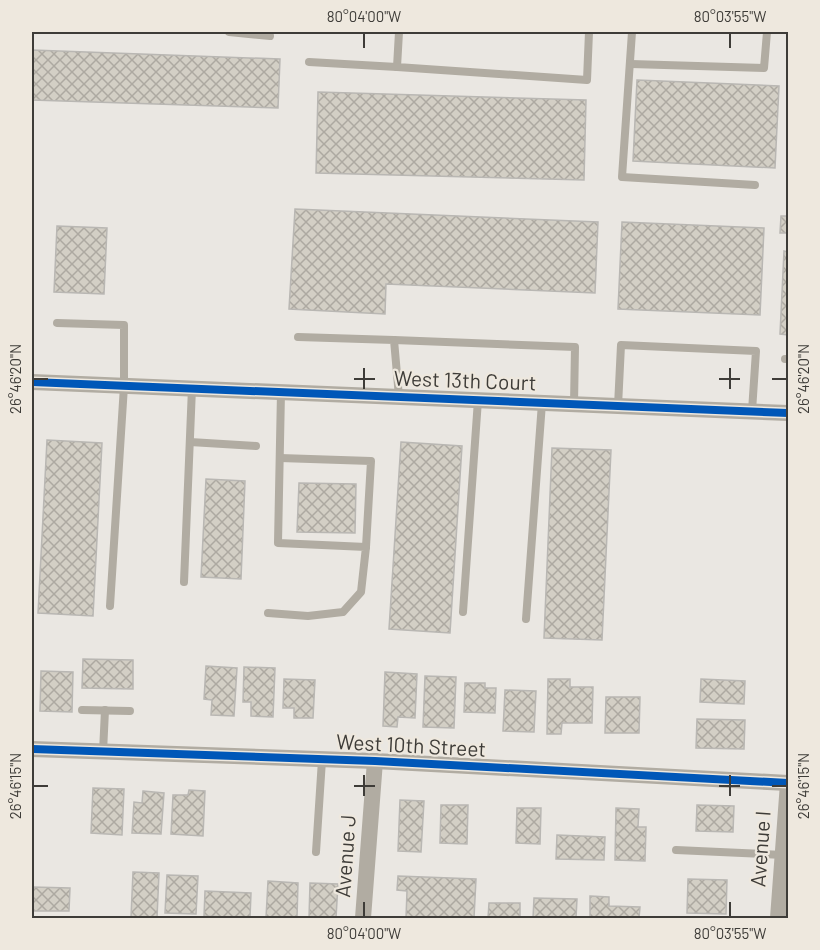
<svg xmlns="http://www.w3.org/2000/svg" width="820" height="950" font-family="Barlow,sans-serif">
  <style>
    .building { fill: url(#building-cross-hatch); stroke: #b9b7b3; stroke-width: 1.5 }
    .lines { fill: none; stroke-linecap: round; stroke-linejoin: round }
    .lane { stroke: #b1aca2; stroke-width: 8 }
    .street { stroke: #b1aca2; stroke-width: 16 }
    .cycleway-casing { stroke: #eee8de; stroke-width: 11 }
    .cycleway { stroke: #0057b8; stroke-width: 8 }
    .ticks { fill: none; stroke: #3e3c38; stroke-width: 2 }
    .labels { text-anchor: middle; stroke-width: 4.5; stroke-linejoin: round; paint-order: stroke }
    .street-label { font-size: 21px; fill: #3e3c38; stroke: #eee8de }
    .neatline { fill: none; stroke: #3e3c38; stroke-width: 2 }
    .ticks-label { font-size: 15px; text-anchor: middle; fill: #3e3c38 }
  </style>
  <defs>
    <pattern id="building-cross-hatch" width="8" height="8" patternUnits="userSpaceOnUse" patternTransform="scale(1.5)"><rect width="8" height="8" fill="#d3cfc5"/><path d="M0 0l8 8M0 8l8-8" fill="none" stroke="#ada9a1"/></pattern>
  </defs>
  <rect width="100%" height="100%" fill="#eae7e2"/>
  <g class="building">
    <path d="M32,50L280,59L278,108L32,100Z"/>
    <path d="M637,80L779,86L775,168L633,161Z"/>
    <path d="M318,92L586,100L584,180L316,173Z"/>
    <path d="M295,209L598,222L595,293L386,284L385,314L289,309Z"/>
    <path d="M781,216H788V233H780Z"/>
    <path d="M622,222L764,228L760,315L618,309Z"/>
    <path d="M57,226L107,228L104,294L54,292Z"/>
    <path d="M784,251L788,252V335L780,334Z"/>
    <path d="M47,440L102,443L93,616L38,613Z"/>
    <path d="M401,442L462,446L450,633L389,629Z"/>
    <path d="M552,448L611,450L602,640L544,638Z"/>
    <path d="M206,479L245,481L241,579L201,577Z"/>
    <path d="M299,483L356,484L355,533L297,532Z"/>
    <path d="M83,659L133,660V689L82,688Z"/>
    <path d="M206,666L237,668L234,716L211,715L212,700L204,699Z"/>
    <path d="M244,667L275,668L273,717L251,716V702H243Z"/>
    <path d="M41,671L73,672L72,712L40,711Z"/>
    <path d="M385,672L417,674L415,718L398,717L397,727L383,726Z"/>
    <path d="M425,676L456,677L454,728L423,727Z"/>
    <path d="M284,679L315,680L313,718H294V708H283Z"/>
    <path d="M548,679H570V687H593L592,723H562L561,734H547Z"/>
    <path d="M701,679L745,681L744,704L700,702Z"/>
    <path d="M465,683H485V688H496L495,713L464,712Z"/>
    <path d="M505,690L536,691L534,732L503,731Z"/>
    <path d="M606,697H640L639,733H605Z"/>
    <path d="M697,719L745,720L744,749L696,748Z"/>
    <path d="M93,788L124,789L122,835L91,833Z"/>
    <path d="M189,790L205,791L203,836L171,834L173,795H188Z"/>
    <path d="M143,791L164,793L161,834L132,833L134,802L142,803Z"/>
    <path d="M400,800L424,801L421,852L398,851Z"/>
    <path d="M441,805H468L467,844L440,843Z"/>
    <path d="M697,805L734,806L733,832L696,831Z"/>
    <path d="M517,808H541L540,844L516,843Z"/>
    <path d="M616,808L639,809L638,827H646L645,861L615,860Z"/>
    <path d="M557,835L605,837L604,860L556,859Z"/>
    <path d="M133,872L159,873L157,918L131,917Z"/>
    <path d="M167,875L198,876L196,914L165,913Z"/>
    <path d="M398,876L476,879L474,918H406L407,891L397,890Z"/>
    <path d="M688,879L727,880L726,914L687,913Z"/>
    <path d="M268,881L298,883L297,918H266Z"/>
    <path d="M310,883L338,884L336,918H309Z"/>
    <path d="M32,887L70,888L69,911H32Z"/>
    <path d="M205,891L251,893L250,918L204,916Z"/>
    <path d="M590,896L609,897V906L640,907L639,918H590Z"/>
    <path d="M534,898L577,899L576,918H533Z"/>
    <path d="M489,903H520V918H488Z"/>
  </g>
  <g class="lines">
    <g class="lane">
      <path d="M229,32L270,36"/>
      <path d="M399,32L397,67L587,80L589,32"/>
      <path d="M632,32L622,177L755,185"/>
      <path d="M309,62L397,67"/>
      <path d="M631,64L764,68L767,32"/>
      <path d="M57,323L124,325V386L110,606"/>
      <path d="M298,337L394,340L399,397"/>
      <path d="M394,340L575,347L574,404"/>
      <path d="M785,359H788"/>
      <path d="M618,406L621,345L756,351L752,411"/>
      <path d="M190,442L256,446"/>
      <path d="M280,458L371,461L366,547"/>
      <path d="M184,582L192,388"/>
      <path d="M463,612L478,400"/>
      <path d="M268,613L308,616L343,612L361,592L366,547L278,543L281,392"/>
      <path d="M526,619L542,403"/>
      <path d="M82,710L130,711"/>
      <path d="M103,752L105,710"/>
      <path d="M676,850L783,855"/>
      <path d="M316,852L322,760"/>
    </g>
    <g class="street">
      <path d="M32,382L788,413"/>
      <path d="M32,749L375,761L788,783"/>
      <path d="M363,918L375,761"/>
      <path d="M778,918L788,783"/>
    </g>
    <g class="cycleway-casing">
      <g id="cycleway">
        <path d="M32,382L788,413"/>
        <path d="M32,749L375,761L788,783"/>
      </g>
    </g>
    <use href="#cycleway" class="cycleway"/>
  </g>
  <path class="ticks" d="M364,33V48M730,33V48M364,368V389M730,368V389M33,379H48M354,379H375M719,379H740M772,379H787M364,775V796M730,775V796M33,786H48M354,786H375M719,786H740M772,786H787M364,902V917M730,902V917"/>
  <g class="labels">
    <g class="street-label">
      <text transform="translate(465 381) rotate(2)" y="7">West 13th Court</text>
      <text transform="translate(411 746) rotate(3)" y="7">West 10th Street</text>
      <text transform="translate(761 849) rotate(-86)" y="7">Avenue I</text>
      <text transform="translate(346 856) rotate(-86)" y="7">Avenue J</text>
    </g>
  </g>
  <rect width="820" height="950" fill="none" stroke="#eee8de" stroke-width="66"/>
  <rect x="33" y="33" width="754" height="884" class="neatline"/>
  <g class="ticks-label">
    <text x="364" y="22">80°04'00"W</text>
    <text x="730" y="22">80°03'55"W</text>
    <text transform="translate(16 379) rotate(-90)" y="5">26°46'20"N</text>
    <text transform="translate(804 379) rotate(-90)" y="5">26°46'20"N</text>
    <text transform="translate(16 786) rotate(-90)" y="5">26°46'15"N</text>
    <text transform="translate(804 786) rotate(-90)" y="5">26°46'15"N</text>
    <text x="364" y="939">80°04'00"W</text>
    <text x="730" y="939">80°03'55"W</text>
  </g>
</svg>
